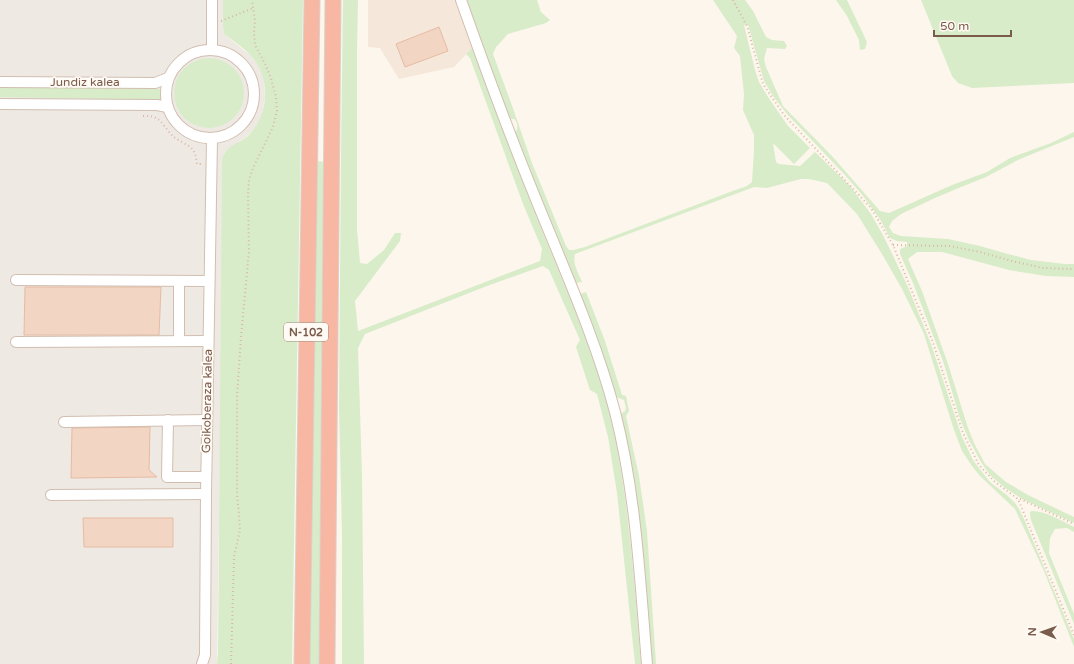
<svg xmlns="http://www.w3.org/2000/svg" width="1074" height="664" font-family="'Varela Round',sans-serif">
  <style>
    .residential { fill: #f5e8da }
    .industrial { fill: #efe9e4 }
    .green { fill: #d8ecc9 }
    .building { fill: #f3d5c3; stroke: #e6bba3 }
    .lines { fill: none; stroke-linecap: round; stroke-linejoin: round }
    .minor-casing { stroke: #d1beb0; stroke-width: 12 }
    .highway-casing { stroke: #dad1cd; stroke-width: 17 }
    .path { stroke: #d9b8a5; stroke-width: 2; stroke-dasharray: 1 3; stroke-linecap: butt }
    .minor { stroke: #fff; stroke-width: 10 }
    .highway { stroke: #f7b7a3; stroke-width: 15 }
    .labels { text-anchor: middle; stroke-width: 3.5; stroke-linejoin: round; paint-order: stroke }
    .shield { fill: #fffaf3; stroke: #a28b7f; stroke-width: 1 }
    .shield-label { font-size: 11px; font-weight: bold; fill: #7a5c4d }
    .street-label { font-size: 12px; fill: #7a5c4d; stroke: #fffaf3 }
  </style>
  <rect width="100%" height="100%" fill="#fdf6ec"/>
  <path class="residential" d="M368,0H467L481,42L476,44L472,48L454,67L399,79L380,48L368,47Z"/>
  <path class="industrial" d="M0,0H223V26L224,34L251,56L259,66L264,79L265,97L262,115L256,127L246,137L230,147L224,153L217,664H0Z"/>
  <g class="green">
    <path d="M223,0H303L292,664H217L218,652L222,160C226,144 237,145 248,136C269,115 272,77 250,55C243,47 233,41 224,34L223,26Z"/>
    <path d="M343,0H358L357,52V229L360,263L367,264L384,250L395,233H401L400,241L355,301L358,331L540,261L542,249L523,204L470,58L466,54L472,48C496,110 519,173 544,235C572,303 602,371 616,442C630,515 635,590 641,664H635L617,493L608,437L597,394L590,390L576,347L580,340L549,270L543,266L487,286L365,334L358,348L362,475L364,664H342V533L339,408L341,154Z"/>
    <path d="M467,0H537L541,12L550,20L546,23L508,34L496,47L493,54L510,100L532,163L566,246L569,250H573L585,247L730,192L747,186L752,182L754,150V135L743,110L744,94L740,56L734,48L737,36L713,0H745L753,11L766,37L772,40L784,41L787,46L785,49L767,48L764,59L766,67L783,106L832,156L880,211L889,213L952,185L987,172L1010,158L1051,143L1074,132V137L1020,159L986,177L961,187L935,198L901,214L892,221L889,227L893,233L901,236L948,239L980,246L1008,254L1031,260L1065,264H1074V277L1046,276L1009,270L942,252H917L908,259L922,291L948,364L968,428L974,443L985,464L1006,482L1028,495L1074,517V523L1024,500L1005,488L990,475L981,462L969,440L960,419L944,364L913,283L900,254V249L907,246V242L897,241L890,238L881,221L864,197L845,175L787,114L773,96L764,81L748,25H744L755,70L759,82L768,97L788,126L810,148L794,164L773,143L776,162L779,164L800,166L815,152L850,186L871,214L884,237L908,287L931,344L962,437L973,460L982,472L990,482L1008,496L1015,503L1019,509L1024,519L1074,639V647L1044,571L1015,509L980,476L972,466L962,451L953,427L924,334L902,289L882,254L857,214L827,183L809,179H801L767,188L754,187L575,254C572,264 579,274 582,282L576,283L514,132L517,130C518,126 517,121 514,119H510L481,42Z"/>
    <path d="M836,0H847L867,42L865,49L860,50L859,40L847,16Z"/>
    <path d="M921,0H1074V83L972,88L958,83L952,76Z"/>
    <circle cx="209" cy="93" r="35"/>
    <path d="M0,87L161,89L160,100L0,97Z"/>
    <path d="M317,161L325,162L321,664H309L311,415Z"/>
    <path d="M586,292L605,341L622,395L626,396L629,411L626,416L639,476L647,531L656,664H652L621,415L622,413L625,411L626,408L624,400L616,397L597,338L580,294Z"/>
    <path d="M1032,511C1047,511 1061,521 1074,527V532L1067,528L1055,529L1050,538L1049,553L1074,614V624L1031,520L1030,515V512Z"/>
  </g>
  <g class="building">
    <path d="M439,27L448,51L405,67L396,44Z"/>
    <path d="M25,287H161L159,335H24Z"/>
    <path d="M150,427L149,470L157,477L71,478L72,428Z"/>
    <path d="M83,518H173V547H84Z"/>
  </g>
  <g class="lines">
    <g class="minor-casing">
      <g id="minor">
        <path d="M461,0C485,68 510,136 537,202C565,271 596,340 615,412C636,494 640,580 647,664"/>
        <path d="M212,49V0"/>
        <circle cx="210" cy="94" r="44"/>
        <path d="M0,82L155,83L168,78"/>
        <path d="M0,104L157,105L167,107"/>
        <path d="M16,280L209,281"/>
        <path d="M179,341V281"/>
        <path d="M16,342L208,341"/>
        <path d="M168,420L167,477H206"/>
        <path d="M64,422L207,420"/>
        <path d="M51,495L206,494"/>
        <path d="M202,664L205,655L206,494L212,139"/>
      </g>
    </g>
    <g class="highway-casing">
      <g id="highway">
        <path d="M302,664L312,0"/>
        <path d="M327,664L333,0"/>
      </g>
    </g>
    <g class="path">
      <path d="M733,0L747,26L763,84L784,115L871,208L893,245L932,340L963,433L979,465L995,482L1018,499L1074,635"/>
      <path d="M221,21L253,8"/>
      <path d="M143,116C148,116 152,116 156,118C162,121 168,132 174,137C179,141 189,145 192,149C196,153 196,159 197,164H201"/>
      <path d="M893,245L950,246L980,252L1012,261L1043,268L1074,269"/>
      <path d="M1020,499L1074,524"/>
      <path d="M231,664L234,557L240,530L239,514L237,494V397L241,337L249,251L248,195L249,180L253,168L273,127L277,111L276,97L271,78L265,64L255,45L254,33L255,21L252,0"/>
    </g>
    <use href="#minor" class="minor"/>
    <use href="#highway" class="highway"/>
  </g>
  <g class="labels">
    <rect class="shield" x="284" y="323" width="44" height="18" rx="3"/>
    <g class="shield-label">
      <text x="306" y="336">N-102</text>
    </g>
    <g class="street-label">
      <text x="85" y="86">Jundiz kalea</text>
      <text transform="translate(207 401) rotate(-89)" y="4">Goikoberaza kalea</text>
    </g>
  </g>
  <g transform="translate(1042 632) rotate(272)" stroke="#fffaf3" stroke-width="3" paint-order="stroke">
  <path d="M0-3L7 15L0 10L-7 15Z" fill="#7a5c4d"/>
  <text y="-6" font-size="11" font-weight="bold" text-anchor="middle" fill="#7a5c4d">N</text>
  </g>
  <path d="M934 30v6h77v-6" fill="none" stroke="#7a5c4d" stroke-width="2"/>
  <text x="940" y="30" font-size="12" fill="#7a5c4d" stroke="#fffaf3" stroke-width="3" paint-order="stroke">50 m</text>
</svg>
